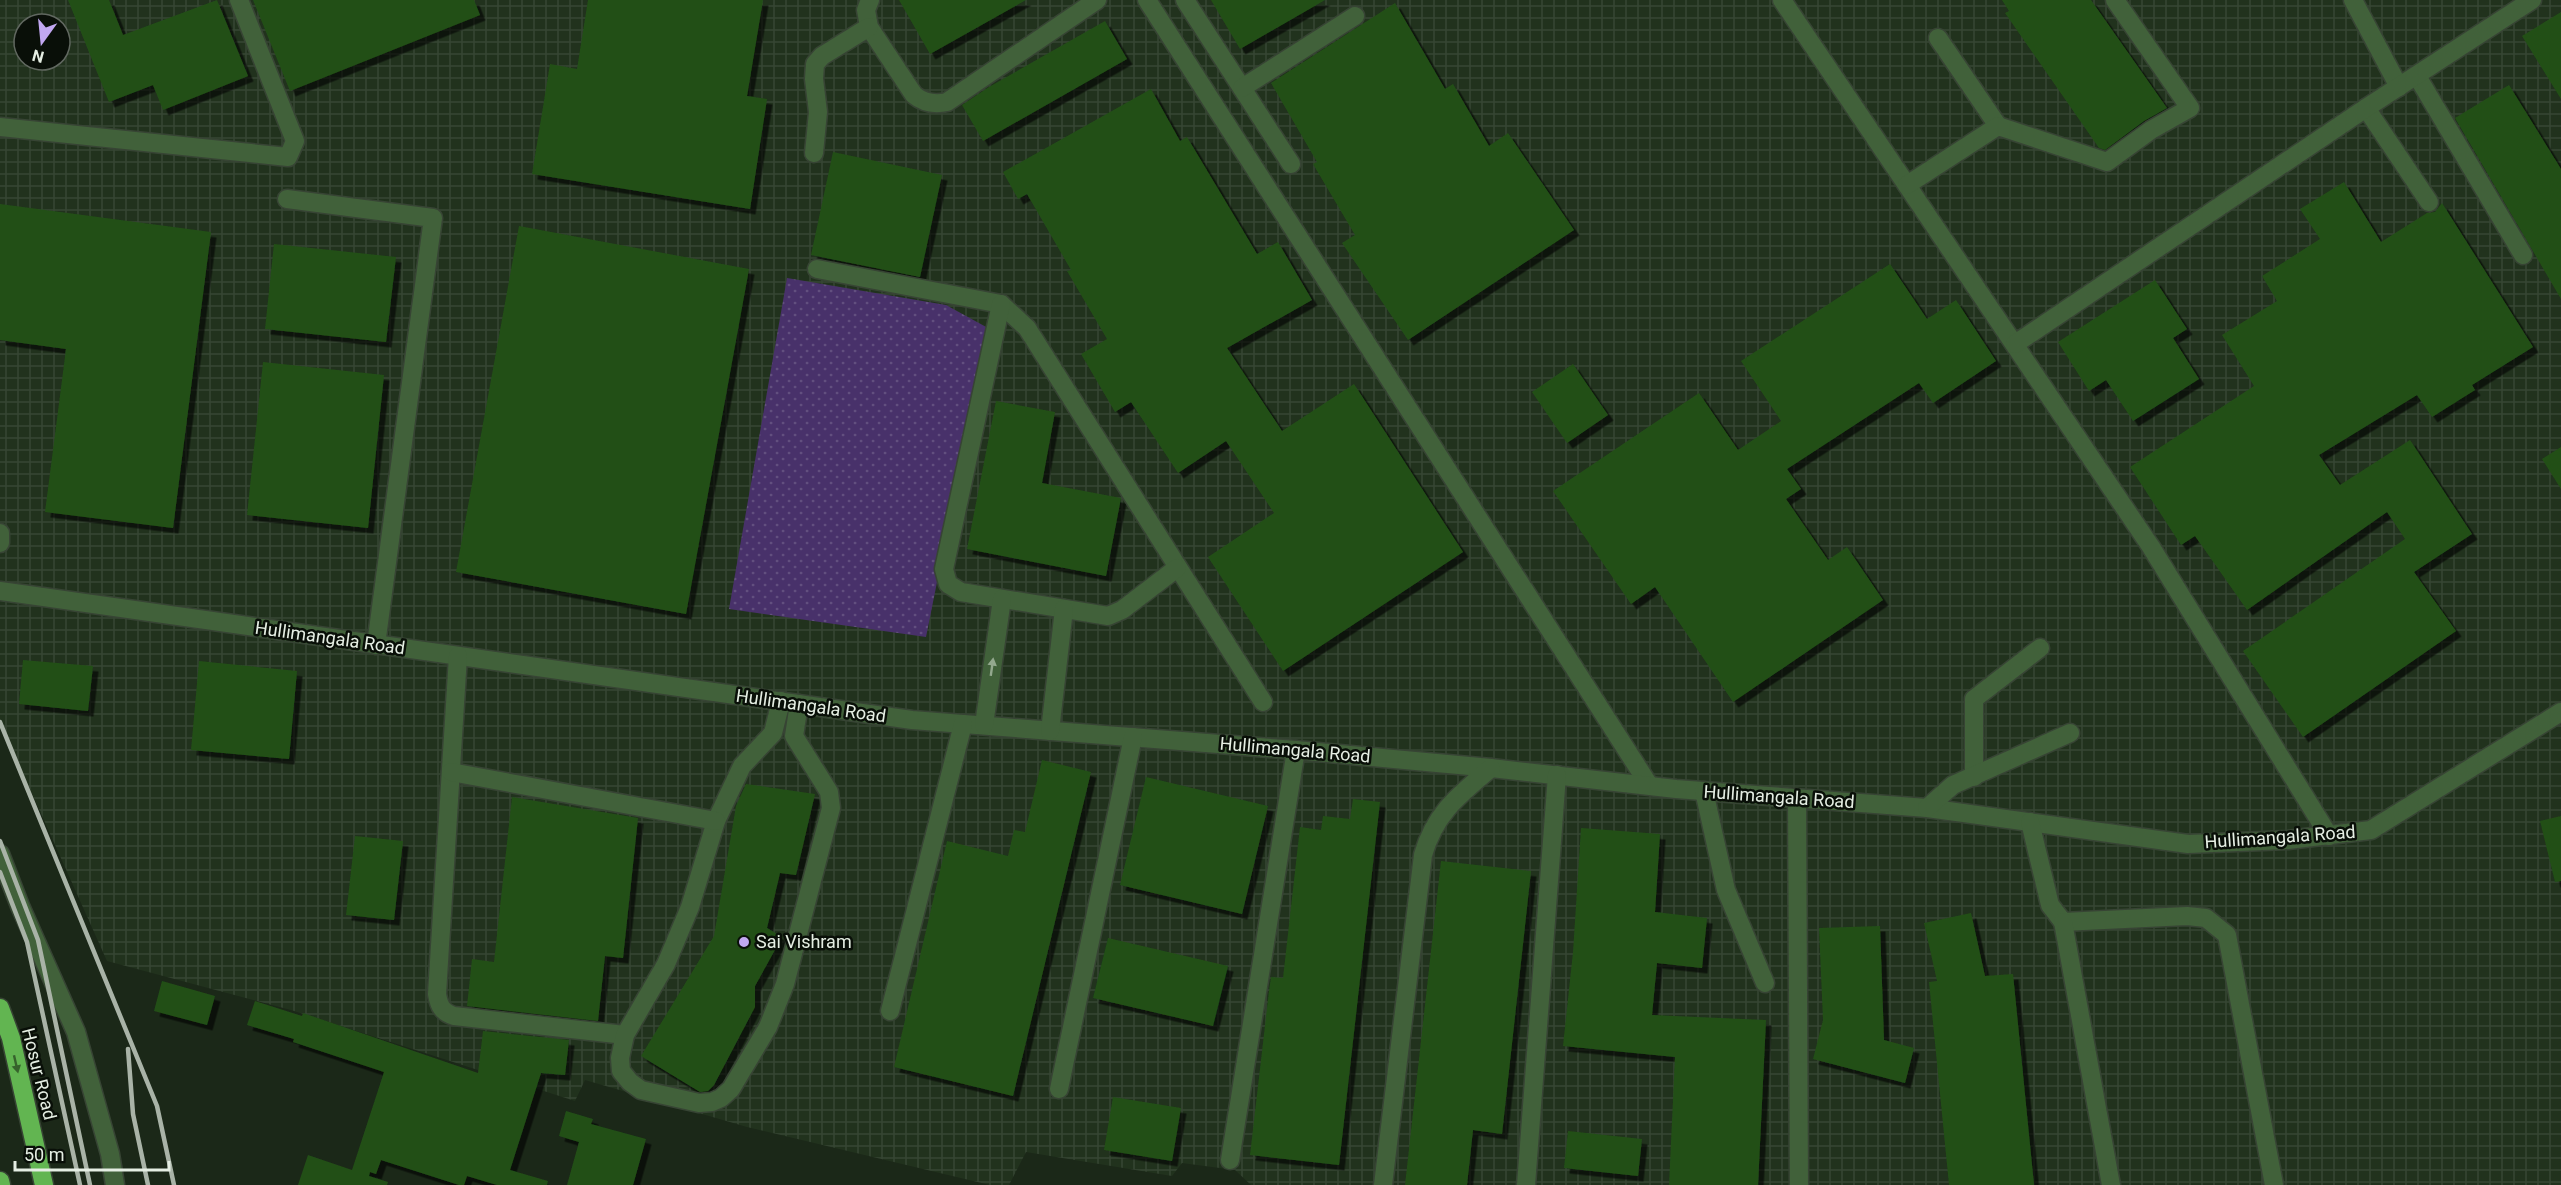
<svg xmlns="http://www.w3.org/2000/svg" width="2561" height="1185" font-family="Roboto,sans-serif">
  <style>
    .industrial { fill: url(#industrial-grid); fill-rule: evenodd }
    .grass { fill: url(#grass-dots) }
    .building { fill: #224f17; filter: url(#shadow) }
    .lines { fill: none; stroke-linecap: round; stroke-linejoin: round }
    .minor-casing { stroke: #374434; stroke-width: 21 }
    .highway-casing { stroke: #374434; stroke-width: 21 }
    .minor { stroke: #41613a; stroke-width: 18 }
    .highway { stroke: #62b551; stroke-width: 18 }
    .rail { stroke: #a9b3a7; stroke-width: 4.5 }
    .oneway { fill: #93a88e }
    .oneway2 { fill: #36622c }
    .poi-dot { fill: #c2a8f2; stroke: #090f08; stroke-width: 2 }
    .labels { text-anchor: middle; stroke-width: 5; stroke-linejoin: round; paint-order: stroke }
    .street-label { font-size: 18px; fill: #e5eee3; stroke: #090f08 }
    .poi-label { font-size: 18px; fill: #e5eee3; stroke: #090f08; text-anchor: start }
  </style>
  <defs>
    <pattern id="industrial-grid" width="8" height="8" patternUnits="userSpaceOnUse" patternTransform="scale(1.5)"><rect width="8" height="8" fill="#21321d"/><path d="M0 4h8M4 0v8" fill="none" stroke="#364633"/></pattern>
    <pattern id="grass-dots" width="8" height="8" patternUnits="userSpaceOnUse" patternTransform="scale(1.5)"><rect width="8" height="8" fill="#48316a"/><path d="M2 2h.1M6 6h.1" fill="none" stroke="#624f7f" stroke-width="1.8" stroke-linecap="round"/></pattern>
    <filter id="shadow"><feDropShadow dx="5.5" dy="5.5" stdDeviation="0" flood-color="#0009"/></filter>
  </defs>
  <rect width="100%" height="100%" fill="#1b2818"/>
  <path class="industrial" d="M0,0H2561V1185H1251L1235,1170L1182,1163L1172,1176L1026,1152L1009,1185H990L747,1127L585,1080L575,1101L291,1010L107,961L0,722ZM24,24H60V60H24Z"/>
  <path class="grass" d="M787,278L946,305L988,328L926,637L729,609Z"/>
  <g class="building">
    <path d="M68,0H109L123,35L217,0L248,76L163,110L153,85L109,102Z"/>
    <path d="M253,0H474L480,15L290,91Z"/>
    <path d="M588,0H763L747,96L767,99L750,209L532,174L550,64L577,69Z"/>
    <path d="M899,0H1026L930,54Z"/>
    <path d="M1211,0H1325L1240,49Z"/>
    <path d="M2002,0H2091L2167,108L2144,121L2105,150L2099,148L2005,13L2009,11Z"/>
    <path d="M1395,3L1445,89L1453,84L1489,146L1508,133L1574,230L1408,340L1342,243L1355,235L1313,164L1317,162L1271,83Z"/>
    <path d="M2561,12V99L2522,36Z"/>
    <path d="M1105,21L1127,59L983,141L962,105L989,87Z"/>
    <path d="M2509,85L2561,169V299L2455,118Z"/>
    <path d="M1151,89L1180,141L1187,137L1257,254L1278,242L1312,300L1227,348L1282,431L1354,384L1463,552L1283,671L1208,557L1274,513L1226,441L1178,473L1131,402L1115,412L1081,354L1107,339L1067,271L1071,270L1027,194L1018,199L1003,172Z"/>
    <path d="M833,152L942,175L920,277L811,255Z"/>
    <path d="M2344,182L2381,242L2427,213L2435,212L2442,203L2533,347L2472,385L2475,390L2432,417L2417,395L2319,455L2340,485L2410,440L2472,534L2414,572L2456,631L2303,737L2243,651L2405,539L2387,512L2247,610L2195,536L2181,545L2130,467L2254,386L2222,335L2277,301L2262,276L2320,239L2300,209Z"/>
    <path d="M0,204L211,232L173,528L45,512L66,349L0,340Z"/>
    <path d="M519,226L749,269L686,614L456,572Z"/>
    <path d="M274,244L396,257L386,342L265,329Z"/>
    <path d="M1890,264L1927,319L1956,300L1996,361L1933,403L1919,383L1787,469L1801,489L1786,499L1828,560L1847,547L1883,600L1733,702L1655,587L1631,604L1553,491L1699,393L1738,450L1781,421L1741,361Z"/>
    <path d="M2155,280L2187,329L2173,338L2199,379L2133,421L2106,380L2089,391L2058,342Z"/>
    <path d="M263,362L384,375L368,528L247,515Z"/>
    <path d="M1573,364L1608,415L1567,443L1532,392Z"/>
    <path d="M996,401L1055,412L1042,483L1121,498L1106,576L967,549Z"/>
    <path d="M2561,447V489L2542,459Z"/>
    <path d="M23,660L93,666L88,711L19,704Z"/>
    <path d="M199,661L297,671L289,759L191,750Z"/>
    <path d="M1042,760L1091,772L1013,1096L894,1067L947,841L1008,856L1014,830L1025,832Z"/>
    <path d="M1146,777L1268,806L1242,914L1120,885Z"/>
    <path d="M746,784L815,794L796,875L780,873L767,928L782,937L755,986V1007L714,1085L708,1091L700,1092L641,1056L714,936L736,806Z"/>
    <path d="M512,797L638,818L623,958L605,956L598,1021L467,1006L472,959L494,962Z"/>
    <path d="M1353,799L1380,802L1339,1165L1250,1155L1269,991L1271,977L1283,978L1300,827L1321,830L1323,816L1350,819Z"/>
    <path d="M2561,816V881L2555,882L2540,821Z"/>
    <path d="M1581,828L1660,834L1655,912L1707,918L1702,968L1657,963L1652,1015L1766,1020L1758,1185H1669L1675,1057L1563,1046L1573,952Z"/>
    <path d="M355,836L403,841L394,920L346,915Z"/>
    <path d="M1441,861L1531,871L1523,944L1502,1134L1473,1130L1467,1185H1405Z"/>
    <path d="M1971,913L1985,976L2013,974L2034,1185H1949L1929,982L1937,981L1924,923Z"/>
    <path d="M1880,926L1884,1040L1914,1048L1905,1083L1813,1059L1823,1020L1819,928Z"/>
    <path d="M1108,938L1228,966L1213,1026L1093,998Z"/>
    <path d="M162,981L215,996L207,1025L154,1011Z"/>
    <path d="M255,1001L302,1016L303,1013L478,1073L483,1031L569,1040L565,1075L541,1073L510,1170L548,1181L547,1185H497L467,1176L464,1185H459L381,1160L376,1174L370,1172L369,1176L388,1182L387,1185H298L308,1155L352,1170L384,1072L293,1042L294,1039L247,1025Z"/>
    <path d="M1113,1097L1181,1108L1172,1161L1104,1150Z"/>
    <path d="M566,1111L593,1119L591,1124L646,1139L633,1185H567L579,1142L559,1136Z"/>
    <path d="M1568,1131L1642,1139L1638,1176L1564,1168Z"/>
  </g>
  <g class="lines">
    <g class="minor-casing">
      <g id="minor">
        <path d="M870,0L866,10L869,27L914,95C924,103 934,105 947,102L1097,0"/>
        <path d="M1147,0L1649,785"/>
        <path d="M1185,0L1291,164"/>
        <path d="M1782,0L2151,547L2329,836"/>
        <path d="M2353,0L2399,87"/>
        <path d="M1938,38L1998,126"/>
        <path d="M2417,76L2523,255"/>
        <path d="M1242,88L1355,16"/>
        <path d="M2366,108L2429,202"/>
        <path d="M0,127L288,157L295,141L239,0"/>
        <path d="M814,153L818,112L814,79L815,64L822,56L869,27"/>
        <path d="M1907,185L1998,126L2107,162L2151,130L2190,108L2115,0"/>
        <path d="M287,199L433,218L376,645"/>
        <path d="M817,269L1001,304L1027,328L1263,702"/>
        <path d="M1001,304L944,569L948,584L961,592L1108,616L1122,610L1177,568"/>
        <path d="M2015,344L2366,108L2532,0"/>
        <path d="M0,533V543"/>
        <path d="M0,591L912,720L1296,750L1491,768L1676,789L1927,808L2188,844L2288,840L2371,830L2561,712"/>
        <path d="M458,656L437,994C439,1006 442,1012 454,1016L625,1035"/>
        <path d="M781,701L773,733L742,766L716,821L690,907L666,964L625,1035L620,1058L621,1071L630,1082L641,1090L699,1103L712,1102L721,1098L731,1089L768,1027L785,984L831,808L829,792L794,736L799,704"/>
        <path d="M984,725L1002,599"/>
        <path d="M1050,731L1064,609"/>
        <path d="M451,772L716,821"/>
        <path d="M1974,777V699L2040,648"/>
        <path d="M1704,791L1726,890L1765,983"/>
        <path d="M1797,798L1799,1185"/>
        <path d="M1927,808L1953,785L2070,733"/>
        <path d="M2030,822L2050,905L2063,922L2187,916L2206,918L2227,935L2274,1185"/>
        <path d="M0,854L20,906L76,1032L110,1154L115,1185"/>
        <path d="M2063,922L2111,1185"/>
        <path d="M890,1011L963,724"/>
        <path d="M1059,1089L1133,737"/>
        <path d="M1230,1160L1296,750"/>
        <path d="M1383,1185L1423,855C1435,813 1459,795 1491,768"/>
        <path d="M1526,1185L1557,775"/>
      </g>
    </g>
    <g class="highway-casing">
      <g id="highway">
        <path d="M0,1008L11,1038L44,1185"/>
        <path d="M0,1181L1,1185"/>
      </g>
    </g>
    <use href="#minor" class="minor"/>
    <use href="#highway" class="highway"/>
    <g class="rail">
      <path d="M0,722L157,1106L174,1185"/>
      <path d="M0,841L38,940L90,1185"/>
      <path d="M0,872L27,942L80,1185"/>
      <path d="M128,1049L133,1114L148,1185"/>
    </g>
  </g>
  <defs><path id="oneway-solid" d="M-6-.8H1V-3.2L6.5 0L1 3.2V.8H-6Z" transform="scale(1.5)"/></defs>
  <use class="oneway" href="#oneway-solid" transform="translate(992 667) rotate(-82)"/>
  <use class="oneway2" href="#oneway-solid" transform="translate(16 1064) rotate(77)"/>
  <circle class="poi-dot" cx="744" cy="942" r="6"/>
  <g class="labels">
    <g class="street-label">
      <text transform="translate(330 638) rotate(8)" y="6">Hullimangala Road</text>
      <text transform="translate(811 706) rotate(8)" y="6">Hullimangala Road</text>
      <text transform="translate(1295 750) rotate(5)" y="6">Hullimangala Road</text>
      <text transform="translate(1779 797) rotate(4)" y="6">Hullimangala Road</text>
      <text transform="translate(2280 837) rotate(-4)" y="6">Hullimangala Road</text>
      <text transform="translate(39 1074) rotate(76)" y="6">Hosur Road</text>
    </g>
    <g class="poi-label">
      <text x="756" y="948">Sai Vishram</text>
    </g>
  </g>
  <g transform="translate(42 42) rotate(195)"><circle r="28" fill="#090f08" stroke="#616860" stroke-width="1.5"/>
  <path d="M0-4.5L10 22L0 15L-10 22Z" fill="#c2a8f2"/>
  <text y="-9" font-size="16" font-weight="bold" text-anchor="middle" fill="#e5eee3">N</text>
  </g>
  <path d="M15 1161v9h154v-9" fill="none" stroke="#e5eee3" stroke-width="3"/>
  <text x="24" y="1161" font-size="18" fill="#e5eee3" stroke="#090f08" stroke-width="4.5" paint-order="stroke">50 m</text>
</svg>
